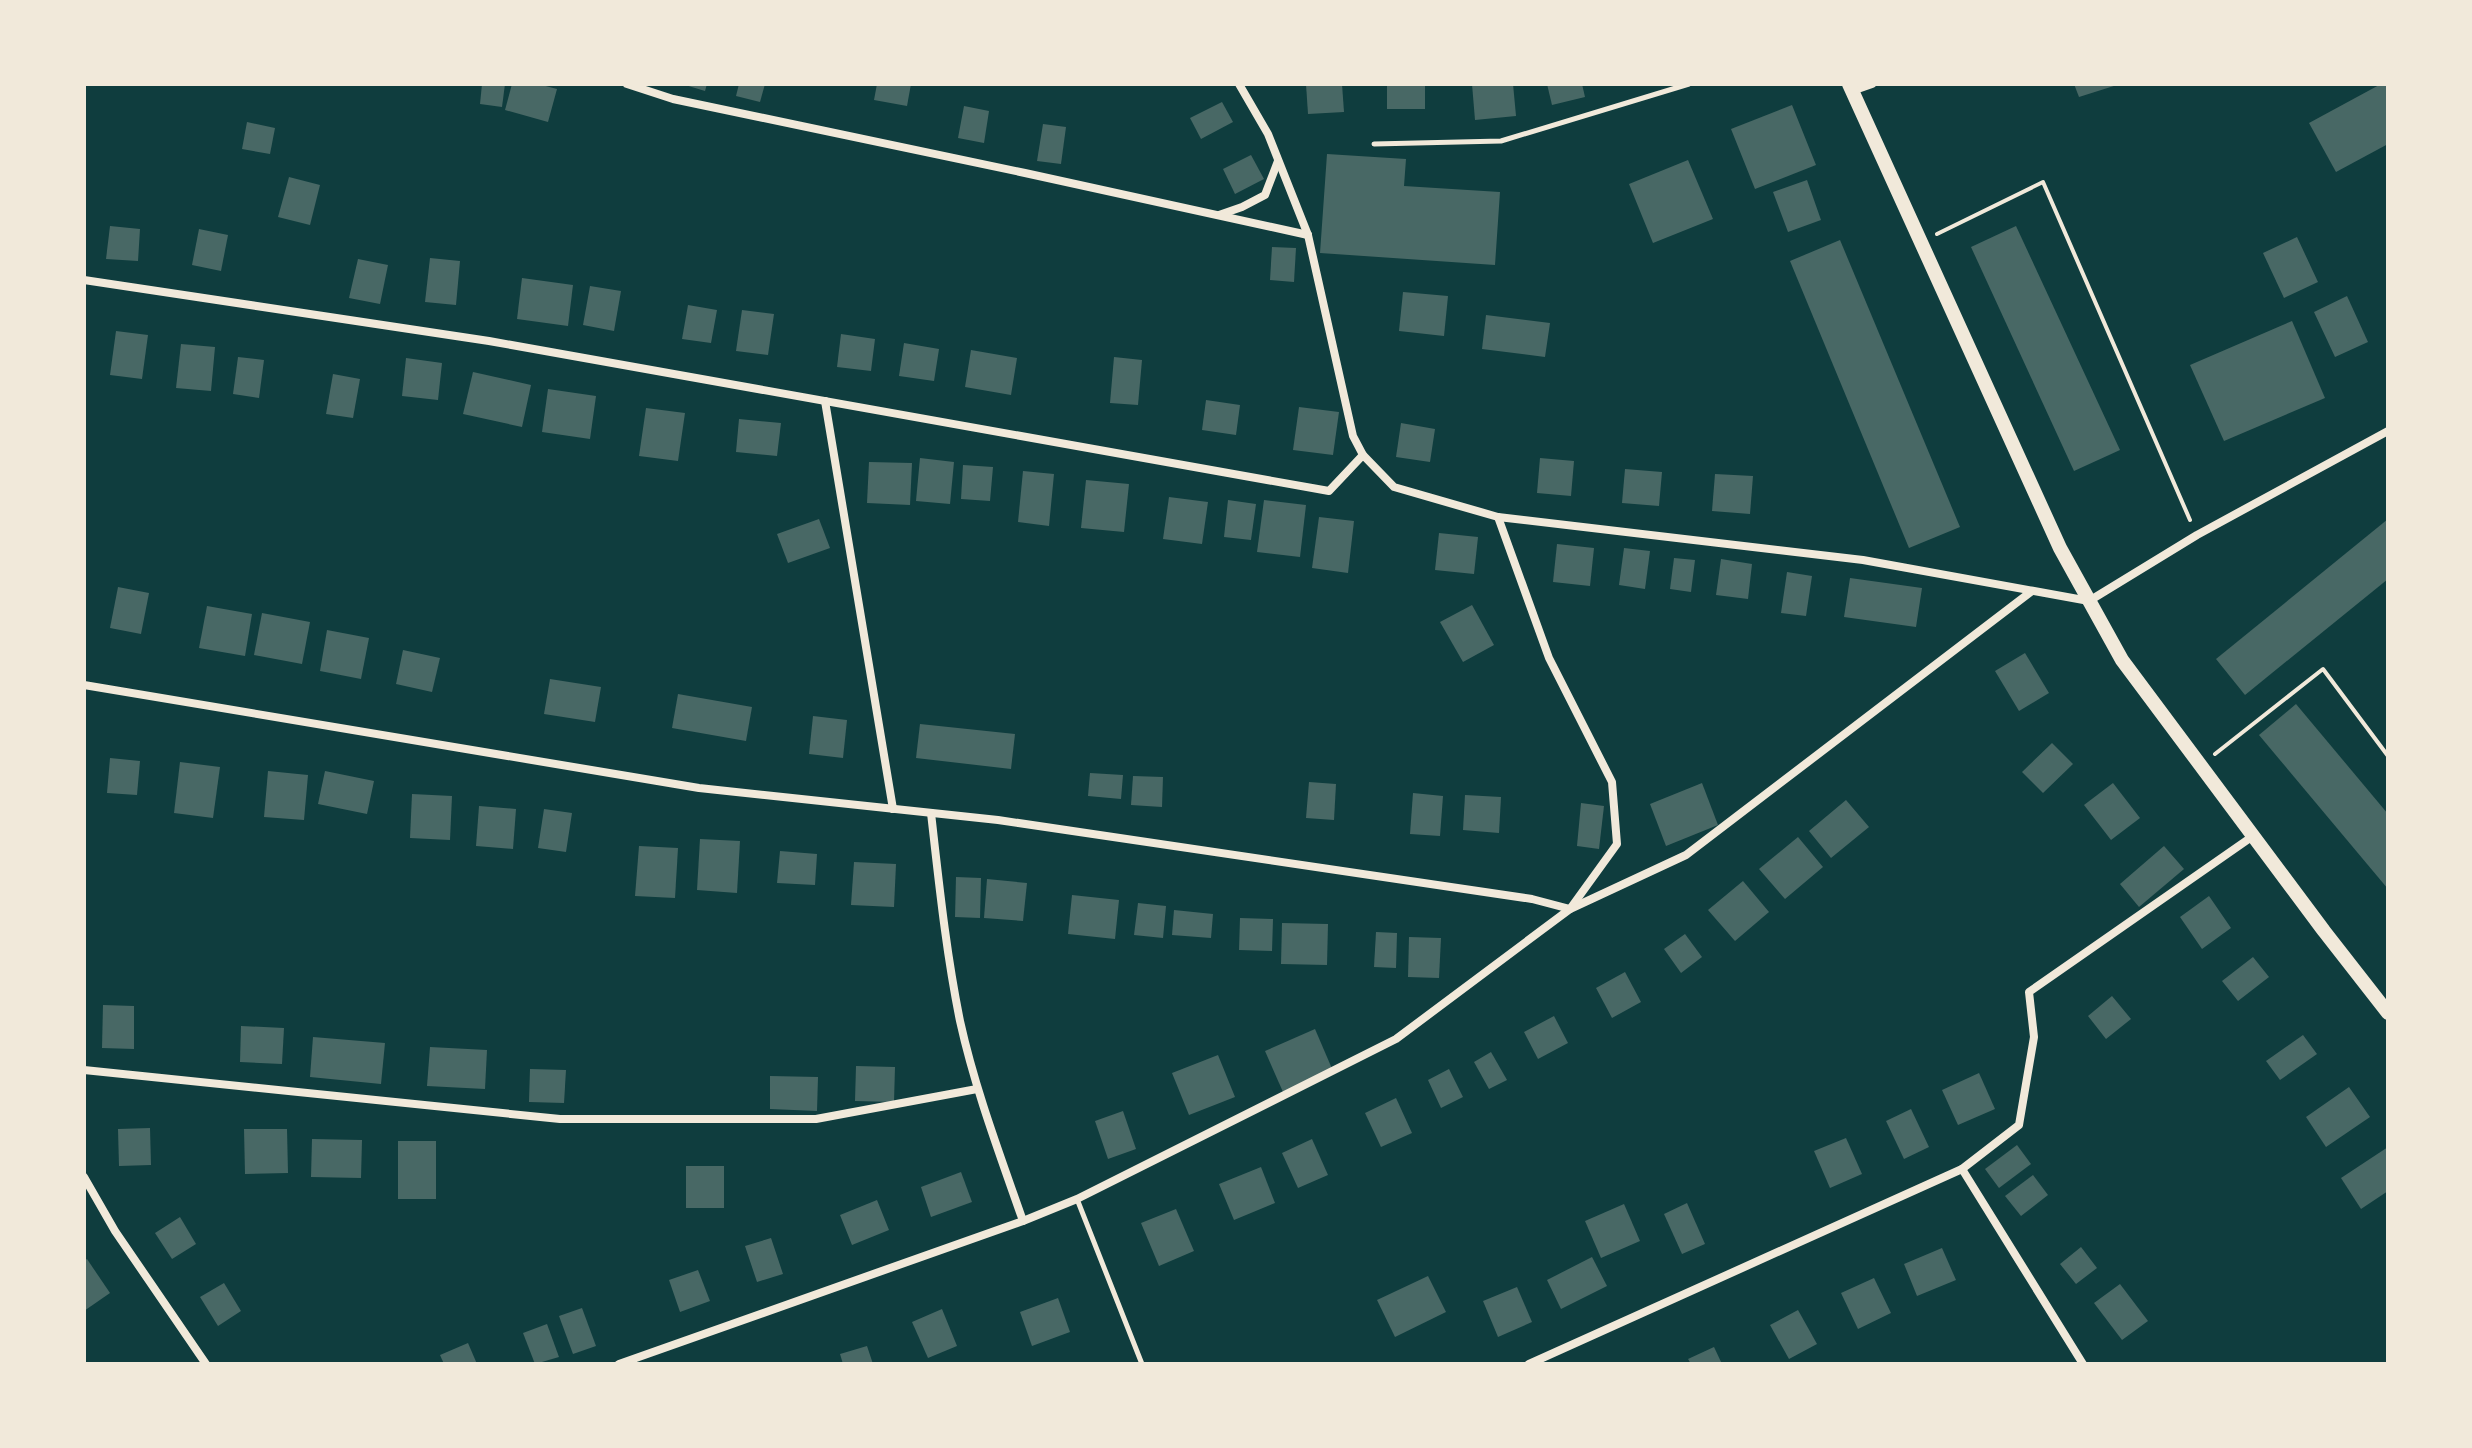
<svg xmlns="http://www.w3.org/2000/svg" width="2472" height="1448" font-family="Rubik,sans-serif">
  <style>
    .building { fill: #486865 }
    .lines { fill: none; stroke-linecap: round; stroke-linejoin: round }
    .path { stroke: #f1e9da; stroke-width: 4 }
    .service { stroke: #f1e9da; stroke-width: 5 }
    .minor { stroke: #f1e9da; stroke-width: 8 }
    .tertiary { stroke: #f1e9da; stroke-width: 14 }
  </style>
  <rect width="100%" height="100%" fill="#0f3d3e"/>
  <g class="building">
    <path d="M482,84H505L502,107L480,104Z"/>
    <path d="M512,84H538L557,89L548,122L505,110Z"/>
    <path d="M682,84H707L705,91Z"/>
    <path d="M739,84H765L760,102L736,96Z"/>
    <path d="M877,84H911L907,106L874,100Z"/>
    <path d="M1306,84H1342L1344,112L1308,114Z"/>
    <rect x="1387" y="84" width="38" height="25"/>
    <path d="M1472,84H1513L1516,116L1475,120Z"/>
    <path d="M1547,84H1582L1585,97L1552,105Z"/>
    <path d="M2074,84H2117V85L2079,97Z"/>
    <path d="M2381,84H2388V144L2336,172L2309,123Z"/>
    <path d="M1222,102L1233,122L1201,139L1190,118Z"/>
    <path d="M1792,105L1816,165L1755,189L1731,129Z"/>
    <path d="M964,106L989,111L984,143L958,138Z"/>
    <path d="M247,122L275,128L270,154L242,149Z"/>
    <path d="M1043,124L1066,127L1061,164L1037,161Z"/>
    <path d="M1327,154L1406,159L1404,186L1500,192L1495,265L1320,253Z"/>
    <path d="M1251,155L1264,179L1235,194L1223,169Z"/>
    <path d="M1688,160L1713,219L1653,243L1629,184Z"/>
    <path d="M289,177L320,185L310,225L278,217Z"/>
    <path d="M1807,180L1821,220L1788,232L1773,192Z"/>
    <path d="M110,226L140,229L138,261L106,259Z"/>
    <path d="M2016,226L2120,450L2074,471L1971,247Z"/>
    <path d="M199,229L228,235L221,271L192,265Z"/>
    <path d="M2297,237L2318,282L2284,298L2263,253Z"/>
    <path d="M1840,240L1960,527L1909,548L1790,261Z"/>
    <path d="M1272,247L1296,248L1294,282L1270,280Z"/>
    <path d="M430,258L460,261L456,305L425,302Z"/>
    <path d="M358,259L388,265L380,304L349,298Z"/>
    <path d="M522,278L573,285L568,326L517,319Z"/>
    <path d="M590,286L621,291L614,331L583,325Z"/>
    <path d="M1403,292L1448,296L1444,336L1399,331Z"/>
    <path d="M2347,296L2368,342L2335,357L2314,312Z"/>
    <path d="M688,305L717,310L711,343L682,339Z"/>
    <path d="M742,310L774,314L768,355L736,351Z"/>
    <path d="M1486,315L1550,323L1545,357L1482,349Z"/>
    <path d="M2292,321L2325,398L2224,441L2190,365Z"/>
    <path d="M116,331L148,335L142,379L110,375Z"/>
    <path d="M841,334L875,339L871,371L837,367Z"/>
    <path d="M904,343L939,349L934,381L899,376Z"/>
    <path d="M181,344L215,347L211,391L176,388Z"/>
    <path d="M971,350L1017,358L1011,395L965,387Z"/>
    <path d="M238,357L264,360L259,398L233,394Z"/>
    <path d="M1114,357L1142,360L1138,405L1110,403Z"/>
    <path d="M406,358L442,363L438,400L402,396Z"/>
    <path d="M473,372L531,385L522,427L463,414Z"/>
    <path d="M333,374L360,379L353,418L326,414Z"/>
    <path d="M548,389L596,396L590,439L542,432Z"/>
    <path d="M1206,400L1240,405L1236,435L1202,430Z"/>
    <path d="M1299,407L1339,412L1333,455L1293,450Z"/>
    <path d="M646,408L685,413L678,461L639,456Z"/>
    <path d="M739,419L781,423L777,456L736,452Z"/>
    <path d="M1401,423L1435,429L1430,462L1396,457Z"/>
    <path d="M920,458L954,462L950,504L916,501Z"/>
    <path d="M1540,458L1574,461L1571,496L1537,493Z"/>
    <path d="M869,462L912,463L910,505L867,503Z"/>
    <path d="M963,465L993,467L990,501L961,499Z"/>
    <path d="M1625,469L1662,472L1659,506L1622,503Z"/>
    <path d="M1023,471L1054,474L1049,526L1018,522Z"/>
    <path d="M1715,474L1753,476L1750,514L1712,511Z"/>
    <path d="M1086,480L1129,484L1124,532L1081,528Z"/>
    <path d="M1169,497L1208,502L1202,544L1163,539Z"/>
    <path d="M1228,500L1256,504L1251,540L1224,537Z"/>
    <path d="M1264,500L1306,505L1300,557L1257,552Z"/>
    <path d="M1319,517L1354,521L1348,573L1312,568Z"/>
    <path d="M819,519L830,548L788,563L777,534Z"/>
    <path d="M2388,519V579L2245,695L2216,659Z"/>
    <path d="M1439,533L1478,537L1474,574L1435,570Z"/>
    <path d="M1557,544L1594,548L1590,586L1553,582Z"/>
    <path d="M1624,548L1650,551L1645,589L1619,585Z"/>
    <path d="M1674,558L1695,560L1691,592L1670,589Z"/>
    <path d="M1721,559L1752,564L1748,599L1716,595Z"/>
    <path d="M1787,572L1812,576L1806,616L1781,613Z"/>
    <path d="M1850,578L1922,588L1916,627L1844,617Z"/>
    <path d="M118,587L149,593L141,634L110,628Z"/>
    <path d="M1472,605L1494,645L1463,662L1440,622Z"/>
    <path d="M207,606L252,614L245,656L199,648Z"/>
    <path d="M262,613L310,622L302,664L254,655Z"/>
    <path d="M327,630L369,638L361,679L320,671Z"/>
    <path d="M403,650L440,658L432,692L396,684Z"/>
    <path d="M2025,653L2049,693L2019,711L1995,671Z"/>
    <path d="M550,679L601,687L595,722L544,714Z"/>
    <path d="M678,694L752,707L746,741L672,728Z"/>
    <path d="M2296,704L2388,814V889L2259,735Z"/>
    <path d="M813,716L847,720L843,758L809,754Z"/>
    <path d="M920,724L1015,734L1011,769L916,758Z"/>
    <path d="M2052,743L2073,764L2043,793L2022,772Z"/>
    <path d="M110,758L140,761L137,795L107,793Z"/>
    <path d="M180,762L220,767L213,818L174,813Z"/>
    <path d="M268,771L308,775L304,820L264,817Z"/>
    <path d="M325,771L374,781L367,814L318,804Z"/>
    <path d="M1090,773L1123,775L1121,799L1088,796Z"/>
    <path d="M1133,776L1163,777L1162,807L1131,805Z"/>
    <path d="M1309,782L1336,784L1334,820L1306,818Z"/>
    <path d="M1702,783L1718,825L1666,846L1650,804Z"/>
    <path d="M2113,783L2140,818L2111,840L2084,805Z"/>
    <path d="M1413,793L1443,796L1440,836L1410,834Z"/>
    <path d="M412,794L452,796L450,840L410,838Z"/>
    <path d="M1465,795L1501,797L1499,833L1463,830Z"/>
    <path d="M1846,800L1869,827L1831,858L1809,831Z"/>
    <path d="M1581,803L1604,806L1599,849L1577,846Z"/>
    <path d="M479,806L516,809L513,849L476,846Z"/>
    <path d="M544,809L572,813L566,852L538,848Z"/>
    <path d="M1798,837L1823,867L1785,899L1759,869Z"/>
    <path d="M700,839L740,841L737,893L697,890Z"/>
    <path d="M639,846L678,848L675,898L635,896Z"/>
    <path d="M2164,846L2184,869L2139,907L2120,884Z"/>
    <path d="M780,851L817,854L815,885L777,883Z"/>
    <path d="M854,862L896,864L894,907L851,905Z"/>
    <path d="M956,877L981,878L980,918L955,917Z"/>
    <path d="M987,879L1027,883L1023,921L984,918Z"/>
    <path d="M1743,881L1769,912L1735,941L1708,910Z"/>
    <path d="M1072,895L1119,900L1115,939L1068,934Z"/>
    <path d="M2209,896L2231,928L2202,949L2180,917Z"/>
    <path d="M1138,903L1166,906L1163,938L1134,935Z"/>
    <path d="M1174,910L1213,914L1211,938L1172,935Z"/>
    <path d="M1240,918L1273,919L1272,951L1239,950Z"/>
    <path d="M1282,923L1328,924L1327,965L1281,964Z"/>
    <path d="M1376,932L1397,933L1396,968L1374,967Z"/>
    <path d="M1685,934L1702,957L1681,973L1664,949Z"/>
    <path d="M1409,937L1441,938L1439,978L1408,977Z"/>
    <path d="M2253,957L2269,977L2238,1001L2222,981Z"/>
    <path d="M1625,972L1641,1002L1612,1018L1596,988Z"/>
    <path d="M2112,996L2131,1019L2106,1039L2088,1016Z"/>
    <path d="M103,1005L134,1006V1049L102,1048Z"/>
    <path d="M1554,1016L1568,1043L1538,1059L1524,1032Z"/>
    <path d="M241,1026L284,1028L282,1064L240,1062Z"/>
    <path d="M1315,1029L1333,1071L1283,1092L1265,1051Z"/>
    <path d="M2303,1035L2317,1054L2280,1080L2266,1061Z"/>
    <path d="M313,1037L385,1043L381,1084L310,1077Z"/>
    <path d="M430,1047L487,1050L485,1089L427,1086Z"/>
    <path d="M1491,1052L1507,1080L1489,1089L1474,1062Z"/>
    <path d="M1218,1055L1235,1097L1189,1115L1172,1073Z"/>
    <path d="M856,1066L895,1067L894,1102L855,1101Z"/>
    <path d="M530,1069L566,1070L564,1103L529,1102Z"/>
    <path d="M1449,1069L1463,1097L1441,1108L1428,1080Z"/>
    <path d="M1979,1073L1995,1109L1958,1125L1942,1090Z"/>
    <path d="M770,1076L818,1077L817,1111L770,1109Z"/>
    <path d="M2349,1087L2370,1117L2326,1147L2306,1117Z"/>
    <path d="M1396,1098L1412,1133L1381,1147L1365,1113Z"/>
    <path d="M1911,1109L1929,1147L1904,1159L1886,1121Z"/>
    <path d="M1123,1111L1136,1149L1108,1159L1095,1121Z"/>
    <path d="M150,1128L151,1165L119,1166L118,1129Z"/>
    <path d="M244,1129H287L288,1173L245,1174Z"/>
    <path d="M1846,1138L1862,1174L1830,1188L1814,1151Z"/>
    <path d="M312,1139L362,1140L361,1178L311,1177Z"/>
    <path d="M1312,1139L1328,1175L1298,1188L1282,1153Z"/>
    <rect x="398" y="1141" width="38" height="58"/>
    <path d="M2017,1145L2031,1164L1999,1188L1985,1169Z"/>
    <path d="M2388,1147V1191L2361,1209L2341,1178Z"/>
    <rect x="686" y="1166" width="38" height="42"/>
    <path d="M1261,1167L1275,1203L1234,1220L1219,1184Z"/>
    <path d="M961,1172L972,1202L931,1217L921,1187Z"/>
    <path d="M2033,1175L2048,1195L2021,1216L2005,1196Z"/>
    <path d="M877,1200L889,1230L852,1245L840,1215Z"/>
    <path d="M1687,1203L1705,1244L1682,1254L1664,1214Z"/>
    <path d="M1624,1204L1640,1241L1601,1258L1585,1221Z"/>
    <path d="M1176,1209L1194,1251L1159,1266L1141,1223Z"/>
    <path d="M180,1217L196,1244L172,1259L155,1233Z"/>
    <path d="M771,1238L783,1274L757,1282L745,1246Z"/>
    <path d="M2081,1247L2097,1268L2076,1284L2060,1264Z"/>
    <path d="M1942,1248L1956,1280L1917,1296L1904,1264Z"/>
    <path d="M1592,1257L1607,1286L1561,1309L1547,1280Z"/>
    <path d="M87,1259L110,1293L84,1311V1261Z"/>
    <path d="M698,1270L710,1301L680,1312L669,1280Z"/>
    <path d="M1428,1276L1446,1312L1395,1337L1377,1300Z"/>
    <path d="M1874,1278L1891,1313L1858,1329L1841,1293Z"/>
    <path d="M224,1283L241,1311L218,1326L200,1297Z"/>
    <path d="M2120,1284L2148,1321L2122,1340L2094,1303Z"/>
    <path d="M1517,1287L1532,1322L1498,1337L1483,1301Z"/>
    <path d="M1058,1298L1070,1332L1032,1346L1020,1312Z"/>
    <path d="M582,1308L596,1346L573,1354L559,1316Z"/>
    <path d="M942,1309L957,1346L928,1358L912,1322Z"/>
    <path d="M1798,1310L1817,1344L1789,1359L1770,1325Z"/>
    <path d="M547,1324L559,1357L535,1364L523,1333Z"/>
    <path d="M468,1343L477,1364H444L440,1355Z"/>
    <path d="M867,1346L873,1364H843L840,1354Z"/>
    <path d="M1714,1347L1722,1364H1691L1688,1359Z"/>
  </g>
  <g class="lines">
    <g class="path">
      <path d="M1937,234L2043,182L2190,520"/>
      <path d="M2215,754L2323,669L2388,756"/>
    </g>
    <g class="service">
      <path d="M1374,144L1501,141L1689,84"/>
      <path d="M1077,1199L1142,1364"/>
    </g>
    <g class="minor">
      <path d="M627,84L673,99L1025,173L1308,235"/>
      <path d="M1239,84L1268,134L1308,235L1353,436L1363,455"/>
      <path d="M1852,91L1872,84"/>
      <path d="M1219,215L1242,207L1265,195L1278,161"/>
      <path d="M84,280L489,341L1329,491L1363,455L1394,487L1498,517L1863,560L2089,601L2197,535L2388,431"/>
      <path d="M825,401L893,809"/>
      <path d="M84,685L699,788L998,820L1532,899L1570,909L1686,855L2032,591"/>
      <path d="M931,813C939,883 946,952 960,1021C975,1089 1000,1155 1023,1221"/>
      <path d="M84,1070L560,1119H816L977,1089"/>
      <path d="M1962,1169L2019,1125L2034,1037L2029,992L2253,836"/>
      <path d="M84,1177L115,1231L206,1364"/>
      <path d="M619,1364L1023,1221L1077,1199L1396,1039L1570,909L1617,844L1612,782L1549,658L1498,517"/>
      <path d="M1529,1364L1962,1169L2083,1364"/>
    </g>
    <path class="tertiary" d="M1849,84L2060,548L2122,660L2324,931L2388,1013"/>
  </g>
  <rect width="2472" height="1448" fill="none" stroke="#f1e9da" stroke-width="172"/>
</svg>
